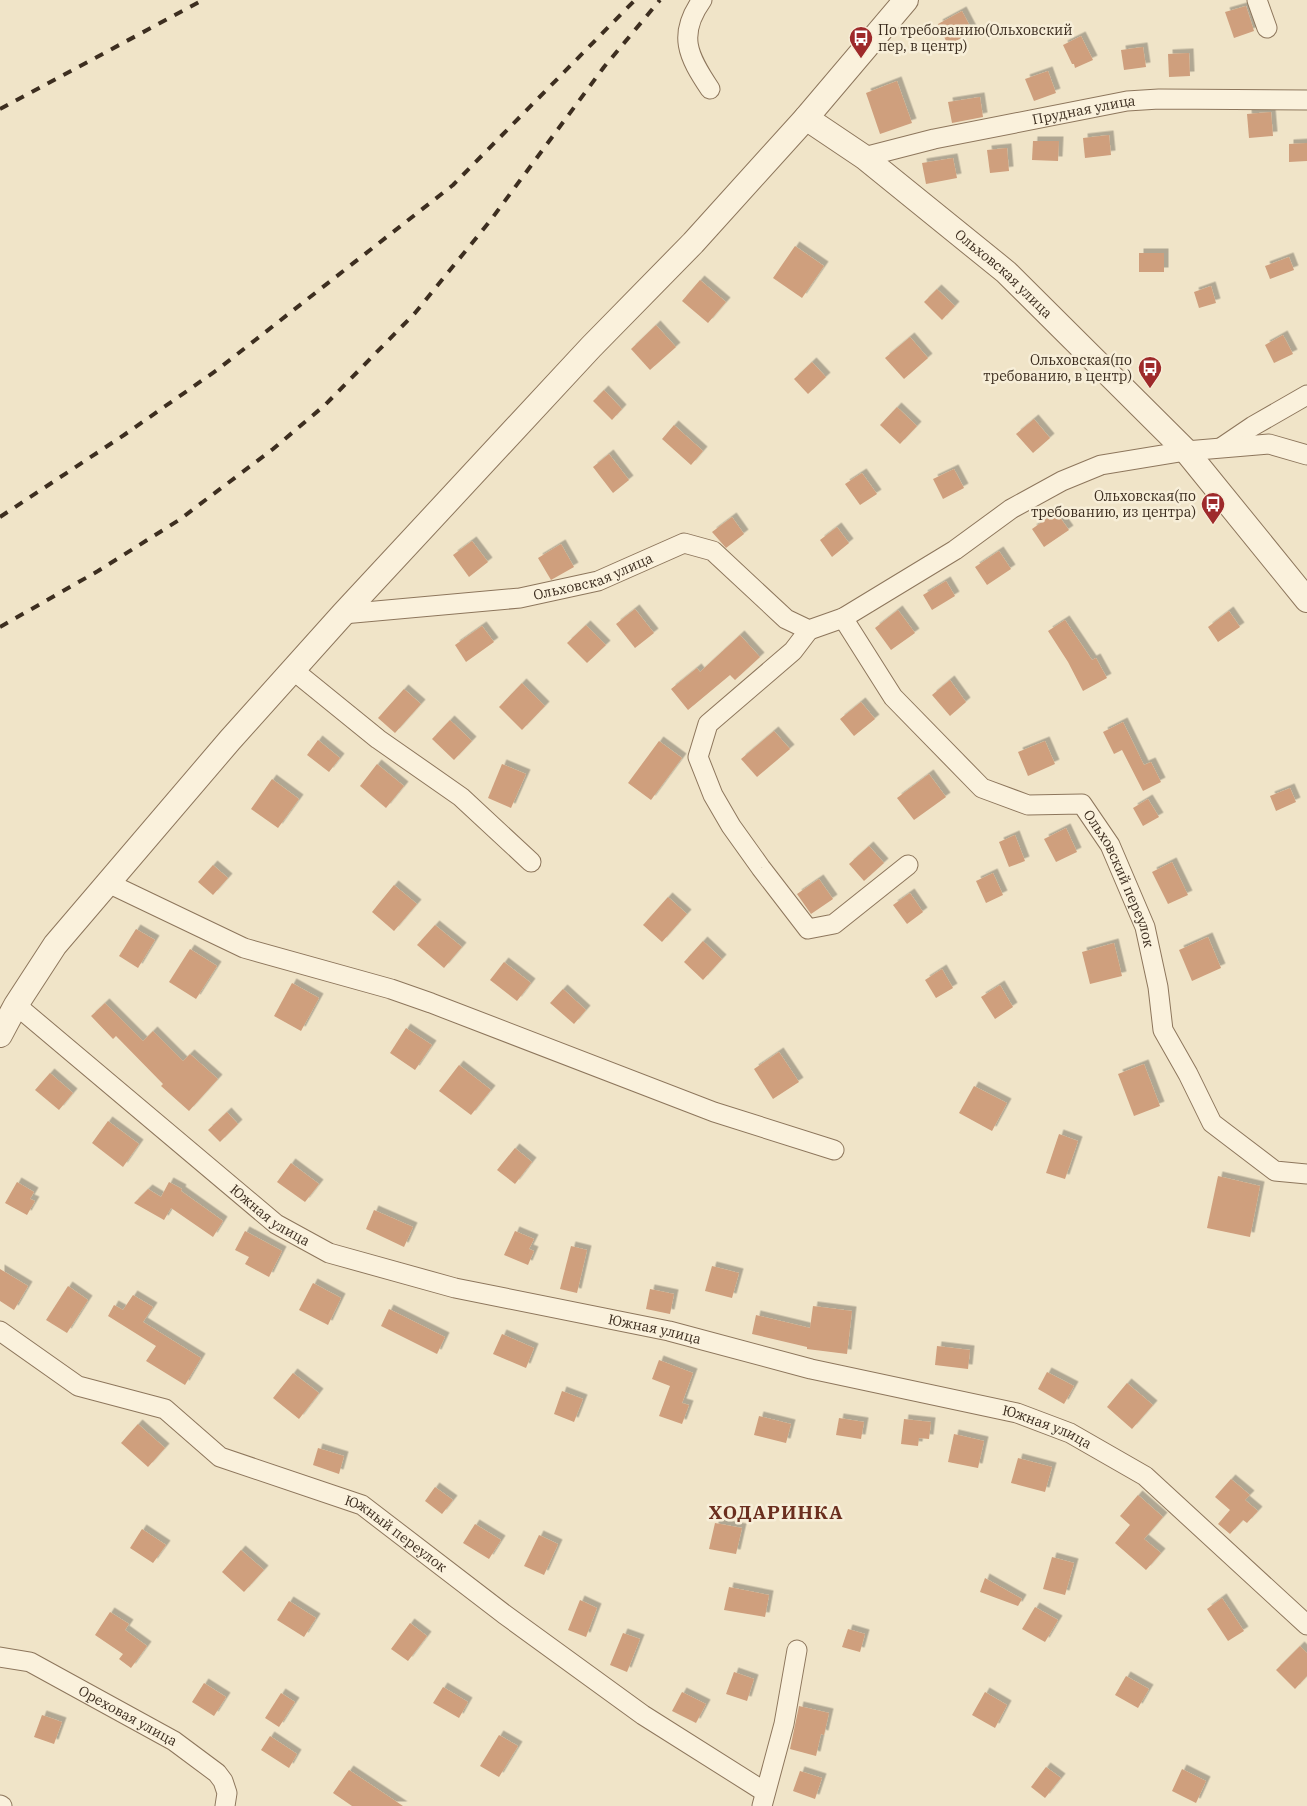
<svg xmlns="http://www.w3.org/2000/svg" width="1307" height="1806" font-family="'IBM Plex Serif',serif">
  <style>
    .building { fill: #cf9f7d; filter: url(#shadow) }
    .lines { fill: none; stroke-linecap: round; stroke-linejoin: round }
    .minor-casing { stroke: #8d765c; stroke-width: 21 }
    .tertiary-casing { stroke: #8d765c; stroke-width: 26 }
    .minor { stroke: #faf1dc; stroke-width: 19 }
    .tertiary { stroke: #faf1dc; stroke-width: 24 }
    .rail { stroke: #3d2e20; stroke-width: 4; stroke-dasharray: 9 9; stroke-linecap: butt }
    .labels { text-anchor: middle; stroke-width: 5; stroke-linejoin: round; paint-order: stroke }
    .poi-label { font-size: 14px; fill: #3d2e20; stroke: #f7eed8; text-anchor: end }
    .street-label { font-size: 14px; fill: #3d2e20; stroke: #f7eed8 }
    .district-label { font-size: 19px; font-weight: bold; letter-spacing: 1px; fill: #6b2e1e; stroke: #f7eed8 }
  </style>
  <defs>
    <filter id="shadow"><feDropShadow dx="4.5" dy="-4.5" stdDeviation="0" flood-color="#0004"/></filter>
  </defs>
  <rect width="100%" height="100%" fill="#f0e4c8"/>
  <g class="building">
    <path d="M1246,6L1254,31L1234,38L1225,12Z"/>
    <path d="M962,11L973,32L948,45L938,24Z"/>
    <path d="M1081,36L1093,60L1075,68L1074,64H1072L1063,45Z"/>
    <path d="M1143,47L1146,67L1124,70L1121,50Z"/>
    <path d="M1189,53L1190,76L1169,77L1168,54Z"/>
    <path d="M1048,71L1056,93L1034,101L1025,79Z"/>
    <path d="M897,81L912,123L880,134L866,93Z"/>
    <path d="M980,97L983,117L952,123L948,102Z"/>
    <path d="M1271,112L1273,136L1249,138L1247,114Z"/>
    <path d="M1109,135L1111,155L1085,158L1083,138Z"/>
    <path d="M1033,141H1059L1058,161L1032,160Z"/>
    <path d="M1307,143V161L1289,162V144Z"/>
    <path d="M1007,148L1009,171L990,173L987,150Z"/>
    <path d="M953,158L957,178L926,184L922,163Z"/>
    <path d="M795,246L824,266L802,298L773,278Z"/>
    <rect x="1139" y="253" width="25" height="19"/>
    <path d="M1289,257L1294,270L1270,279L1265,266Z"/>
    <path d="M700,280L726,302L708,323L682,301Z"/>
    <path d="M1211,286L1216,303L1199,308L1194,292Z"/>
    <path d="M937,289L955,306L942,320L924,302Z"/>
    <path d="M656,325L676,347L650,370L631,349Z"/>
    <path d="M1283,335L1293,354L1274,363L1265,345Z"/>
    <path d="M910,337L928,358L904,379L885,358Z"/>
    <path d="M812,362L826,377L808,394L794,379Z"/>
    <path d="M604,390L622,409L612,420L593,401Z"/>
    <path d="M897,407L917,426L900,444L880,425Z"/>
    <path d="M1034,419L1050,438L1033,453L1016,434Z"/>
    <path d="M674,425L703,451L691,465L662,439Z"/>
    <path d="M609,454L629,480L613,493L593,467Z"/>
    <path d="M954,469L964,488L943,499L933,479Z"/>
    <path d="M862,473L877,494L860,505L845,484Z"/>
    <path d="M1056,512L1069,530L1044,547L1032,529Z"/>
    <path d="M732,517L744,534L726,548L712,532Z"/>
    <path d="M837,527L849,543L832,557L820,540Z"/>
    <path d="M472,541L488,562L469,577L453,555Z"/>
    <path d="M561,544L574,567L551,580L538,558Z"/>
    <path d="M999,551L1011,569L987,585L975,567Z"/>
    <path d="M946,581L955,596L932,610L923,595Z"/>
    <path d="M635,609L654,633L635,648L616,624Z"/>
    <path d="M898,610L915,633L891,650L875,628Z"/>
    <path d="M1229,611L1240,627L1218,642L1208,627Z"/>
    <path d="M1065,620L1092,660L1096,658L1107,678L1083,691L1068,662L1048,631Z"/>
    <path d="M586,625L606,645L587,663L567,643Z"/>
    <path d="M482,626L494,642L466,662L455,645Z"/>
    <path d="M740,635L760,657L735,680L730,675L688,710L671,689L697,668L700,672Z"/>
    <path d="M950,680L966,702L950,716L932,695Z"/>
    <path d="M522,683L545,706L522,730L499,707Z"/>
    <path d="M404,689L421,704L395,733L378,718Z"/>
    <path d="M861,702L875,719L854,736L840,719Z"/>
    <path d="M450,720L472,741L454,760L432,739Z"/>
    <path d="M1123,722L1144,765L1151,762L1161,782L1143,791L1122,750L1114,754L1103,732Z"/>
    <path d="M774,731L790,749L757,777L741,759Z"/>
    <path d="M318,740L340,758L329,772L307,755Z"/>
    <path d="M659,741L682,758L651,800L628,783Z"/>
    <path d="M1045,741L1055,764L1028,776L1018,752Z"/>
    <path d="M377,764L404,786L386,808L360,786Z"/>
    <path d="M502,764L526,774L511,808L488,798Z"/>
    <path d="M929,774L946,797L914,820L897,798Z"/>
    <path d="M272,779L299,799L278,828L251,809Z"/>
    <path d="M1290,788L1296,802L1276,811L1270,796Z"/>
    <path d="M1148,799L1159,817L1143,826L1133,808Z"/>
    <path d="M1066,828L1077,852L1056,862L1044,839Z"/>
    <path d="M1015,835L1025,861L1009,867L999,842Z"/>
    <path d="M869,846L884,863L864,881L849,864Z"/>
    <path d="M1172,862L1188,895L1168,904L1152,872Z"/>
    <path d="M213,865L228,878L213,895L198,882Z"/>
    <path d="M993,873L1003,895L986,903L976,881Z"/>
    <path d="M819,879L833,899L811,914L797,894Z"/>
    <path d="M394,885L417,904L394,931L372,912Z"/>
    <path d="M910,893L923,912L907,924L893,905Z"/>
    <path d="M668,897L687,914L662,942L643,925Z"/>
    <path d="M435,925L462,947L444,968L417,945Z"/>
    <path d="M136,929L155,940L138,968L119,956Z"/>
    <path d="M1208,937L1221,968L1192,981L1179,950Z"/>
    <path d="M703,941L722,959L703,980L684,962Z"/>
    <path d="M1114,943L1122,976L1090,984L1082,952Z"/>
    <path d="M190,949L217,966L196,999L169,982Z"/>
    <path d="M504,962L531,983L517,1001L490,980Z"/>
    <path d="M942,969L953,988L936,998L925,980Z"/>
    <path d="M292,983L319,998L301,1031L274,1016Z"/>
    <path d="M1000,985L1013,1007L995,1019L981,997Z"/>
    <path d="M563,989L586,1010L574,1024L550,1003Z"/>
    <path d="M105,1003L143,1041L153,1031L183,1061L190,1054L218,1079L189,1111L161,1086L163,1084L116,1036L113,1039L91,1016Z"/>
    <path d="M406,1028L432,1045L415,1070L390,1053Z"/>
    <path d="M779,1052L799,1082L773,1099L754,1069Z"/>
    <path d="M1144,1064L1160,1106L1134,1116L1118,1074Z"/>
    <path d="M459,1065L491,1090L471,1115L439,1091Z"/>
    <path d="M50,1073L73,1093L59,1110L35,1090Z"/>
    <path d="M974,1086L1007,1103L992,1131L959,1113Z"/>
    <path d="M227,1112L238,1124L220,1142L208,1130Z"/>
    <path d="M108,1121L139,1144L123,1167L92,1143Z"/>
    <path d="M1059,1134L1078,1141L1065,1179L1046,1173Z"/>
    <path d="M515,1148L532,1162L515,1184L497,1170Z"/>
    <path d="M291,1163L319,1184L305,1202L277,1182Z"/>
    <path d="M1218,1176L1260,1186L1250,1237L1207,1228Z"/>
    <path d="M17,1182L34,1192L30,1199L35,1201L27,1215L5,1203Z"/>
    <path d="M169,1182L182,1189L181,1191L223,1221L213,1237L171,1208L164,1220L134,1203L148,1189L161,1197Z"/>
    <path d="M374,1210L413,1227L404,1247L366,1229Z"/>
    <path d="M245,1231L282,1251L269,1277L245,1264L249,1257L235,1250Z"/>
    <path d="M515,1231L534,1239L529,1249L534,1251L528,1265L504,1255Z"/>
    <path d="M571,1246L587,1250L577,1293L560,1289Z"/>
    <path d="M712,1266L739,1273L732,1298L705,1291Z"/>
    <path d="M0,1269L28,1286L14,1310L0,1301Z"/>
    <path d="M313,1283L341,1298L328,1325L299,1310Z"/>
    <path d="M68,1286L88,1300L67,1333L46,1320Z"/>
    <path d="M650,1289L674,1294L670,1314L646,1309Z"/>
    <path d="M133,1295L153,1307L143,1322L201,1358L185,1385L146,1361L156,1346L108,1316L114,1305L123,1310Z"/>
    <path d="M813,1306L852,1311L847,1354L807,1349V1347L752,1334L756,1315L810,1328Z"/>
    <path d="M389,1309L445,1337L437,1354L381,1326Z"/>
    <path d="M502,1334L534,1348L526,1368L493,1354Z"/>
    <path d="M937,1346L970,1350L968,1369L935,1365Z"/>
    <path d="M659,1360L693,1373L682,1403L689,1405L682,1424L659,1416L670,1386L652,1379Z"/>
    <path d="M1047,1372L1074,1386L1064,1404L1038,1389Z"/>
    <path d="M293,1373L319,1393L299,1419L273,1398Z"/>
    <path d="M1127,1383L1153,1405L1132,1429L1107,1407Z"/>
    <path d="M562,1391L583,1399L574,1422L554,1414Z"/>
    <path d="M759,1416L791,1424L786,1443L754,1435Z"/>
    <path d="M839,1418L864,1422L861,1439L836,1435Z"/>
    <path d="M904,1419L931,1422L929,1439L919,1438L918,1446L901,1444Z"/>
    <path d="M138,1424L165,1448L148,1467L121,1443Z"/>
    <path d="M954,1434L984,1441L978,1468L948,1462Z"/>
    <path d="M318,1448L344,1456L339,1474L313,1465Z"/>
    <path d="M1018,1458L1052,1467L1045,1492L1011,1483Z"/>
    <path d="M1231,1479L1250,1495L1245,1500L1258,1511L1247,1523L1243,1520L1230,1534L1218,1524L1230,1510L1215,1497Z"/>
    <path d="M435,1487L453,1500L442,1514L425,1501Z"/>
    <path d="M1138,1495L1163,1517L1144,1539L1161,1553L1146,1570L1115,1543L1130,1525L1120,1516Z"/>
    <path d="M715,1523L742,1528L736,1554L709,1549Z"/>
    <path d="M475,1524L501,1540L489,1559L463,1543Z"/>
    <path d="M142,1529L166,1545L153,1563L130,1548Z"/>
    <path d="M539,1535L558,1544L544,1575L524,1566Z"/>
    <path d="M241,1550L264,1570L244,1592L222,1572Z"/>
    <path d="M1052,1557L1074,1563L1065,1595L1043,1589Z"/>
    <path d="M985,1578L1022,1599L1018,1606L980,1592Z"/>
    <path d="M729,1587L769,1595L765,1617L724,1610Z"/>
    <path d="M1222,1598L1244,1631L1228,1641L1207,1609Z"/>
    <path d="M580,1600L597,1608L586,1637L568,1630Z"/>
    <path d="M289,1601L316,1618L304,1637L277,1620Z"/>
    <path d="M1035,1607L1058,1620L1045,1642L1022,1629Z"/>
    <path d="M110,1612L129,1624L125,1630L147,1646L131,1668L119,1659L123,1654L95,1635Z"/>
    <path d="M410,1623L427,1636L408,1661L391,1649Z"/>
    <path d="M848,1629L865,1634L860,1652L842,1647Z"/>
    <path d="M623,1633L640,1639L627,1672L610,1665Z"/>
    <path d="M1300,1646L1307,1653V1676L1295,1689L1276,1670Z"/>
    <path d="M734,1672L754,1679L747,1701L726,1694Z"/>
    <path d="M1126,1676L1149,1689L1138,1708L1115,1695Z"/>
    <path d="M204,1683L226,1697L214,1716L192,1702Z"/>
    <path d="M443,1687L468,1702L459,1718L433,1703Z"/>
    <path d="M682,1692L706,1704L696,1723L672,1711Z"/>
    <path d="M985,1692L1007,1705L995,1728L972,1715Z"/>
    <path d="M281,1693L295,1702L279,1727L265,1718Z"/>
    <path d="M799,1706L829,1713L824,1735L821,1734L816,1756L790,1749Z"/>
    <path d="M42,1715L62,1722L54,1744L34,1737Z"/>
    <path d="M499,1735L518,1746L499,1777L480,1766Z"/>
    <path d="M270,1736L297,1754L289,1768L261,1750Z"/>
    <path d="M1046,1767L1061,1778L1045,1798L1031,1787Z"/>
    <path d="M1182,1769L1206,1781L1196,1803L1172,1791Z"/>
    <path d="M349,1770L403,1806H352L333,1793Z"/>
    <path d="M800,1771L822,1778L815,1799L793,1791Z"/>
  </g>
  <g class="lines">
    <g class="minor-casing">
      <g id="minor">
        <path d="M702,0C677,35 688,56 710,89"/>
        <path d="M1257,0L1267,28"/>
        <path id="s1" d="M864,157L934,139L1127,101L1159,99L1307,100"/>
        <path d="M1222,447L1253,426L1307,395"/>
        <path id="s2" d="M343,614L520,598L598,581L684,543L713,551L786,619L809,630L843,618L955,550L1011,509L1062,481L1101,465L1186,451L1269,444L1307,455"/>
        <path id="s3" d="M843,618L893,697L982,788L1028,805L1082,804L1110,845L1145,927L1158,987L1163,1030L1188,1074L1212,1123L1275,1171L1307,1174"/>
        <path d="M809,630L793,651L708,724L698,757L713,795L731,826L761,868L808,929L834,924L908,865"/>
        <path d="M293,670L378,739L461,797L531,862"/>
        <path d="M108,883L244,948L391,989L431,1003L714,1112L834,1150"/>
        <path id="s4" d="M16,1005L276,1224L329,1253L455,1288L669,1331L811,1369L1017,1413L1070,1433L1145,1476L1307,1625"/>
        <path id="s5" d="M0,1331L78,1386L165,1409L220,1457L362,1505L504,1614L643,1715L765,1792"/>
        <path id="s6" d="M0,1657L30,1662L174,1741L217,1773L223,1781L227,1793L225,1806"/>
        <path d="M0,1805L2,1806"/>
        <path d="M762,1806L784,1724L797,1650"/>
      </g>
    </g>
    <g class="tertiary-casing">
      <g id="tertiary">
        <path id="s7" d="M806,118L864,157L1006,272L1186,451L1307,600"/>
        <path d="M0,1035L16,1005L55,945L230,740L343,614L591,347L693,243L806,118L906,0"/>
      </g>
    </g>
    <use href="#minor" class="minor"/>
    <use href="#tertiary" class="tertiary"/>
    <g class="rail">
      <path d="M0,109L203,0"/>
      <path d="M0,517L124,435L217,370L453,185L635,0"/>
      <path d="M0,627L98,571L179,520L273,449L325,405L415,313L490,221L604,67L660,0"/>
    </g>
  </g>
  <defs>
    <g id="bus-pin" transform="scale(1.25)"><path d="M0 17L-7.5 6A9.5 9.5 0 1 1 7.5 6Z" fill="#9e2a2b" stroke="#f7eed8"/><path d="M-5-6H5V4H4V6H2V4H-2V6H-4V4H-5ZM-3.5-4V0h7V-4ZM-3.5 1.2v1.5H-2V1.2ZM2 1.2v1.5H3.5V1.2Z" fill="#fff"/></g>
  </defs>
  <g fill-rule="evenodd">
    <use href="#bus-pin" x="861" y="38"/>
    <use href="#bus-pin" x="1150" y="368"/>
    <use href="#bus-pin" x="1213" y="504"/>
  </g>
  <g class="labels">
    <g class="poi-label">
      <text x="878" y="35" text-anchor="start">По требованию(Ольховский<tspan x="878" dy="16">пер, в центр)</tspan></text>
      <text x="1132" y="365">Ольховская(по<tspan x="1132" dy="16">требованию, в центр)</tspan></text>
      <text x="1196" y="501">Ольховская(по<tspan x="1196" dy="16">требованию, из центра)</tspan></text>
    </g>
    <g class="street-label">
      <text dy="5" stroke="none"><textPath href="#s1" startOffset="225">Прудная улица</textPath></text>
      <text dy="5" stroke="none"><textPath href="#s7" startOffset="252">Ольховская улица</textPath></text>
      <text dy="5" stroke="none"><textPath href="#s2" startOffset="254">Ольховская улица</textPath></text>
      <text dy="5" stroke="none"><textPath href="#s3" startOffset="408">Ольховский переулок</textPath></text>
      <text dy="5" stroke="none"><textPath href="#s4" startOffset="330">Южная улица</textPath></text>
      <text dy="5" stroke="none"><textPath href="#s4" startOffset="735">Южная улица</textPath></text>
      <text dy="5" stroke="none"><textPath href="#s4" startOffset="1140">Южная улица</textPath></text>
      <text dy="5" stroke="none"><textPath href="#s5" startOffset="452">Южный переулок</textPath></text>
      <text dy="5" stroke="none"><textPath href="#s6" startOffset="142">Ореховая улица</textPath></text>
    </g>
    <g class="district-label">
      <text x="776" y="1519">ХОДАРИНКА</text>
    </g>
  </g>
</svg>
